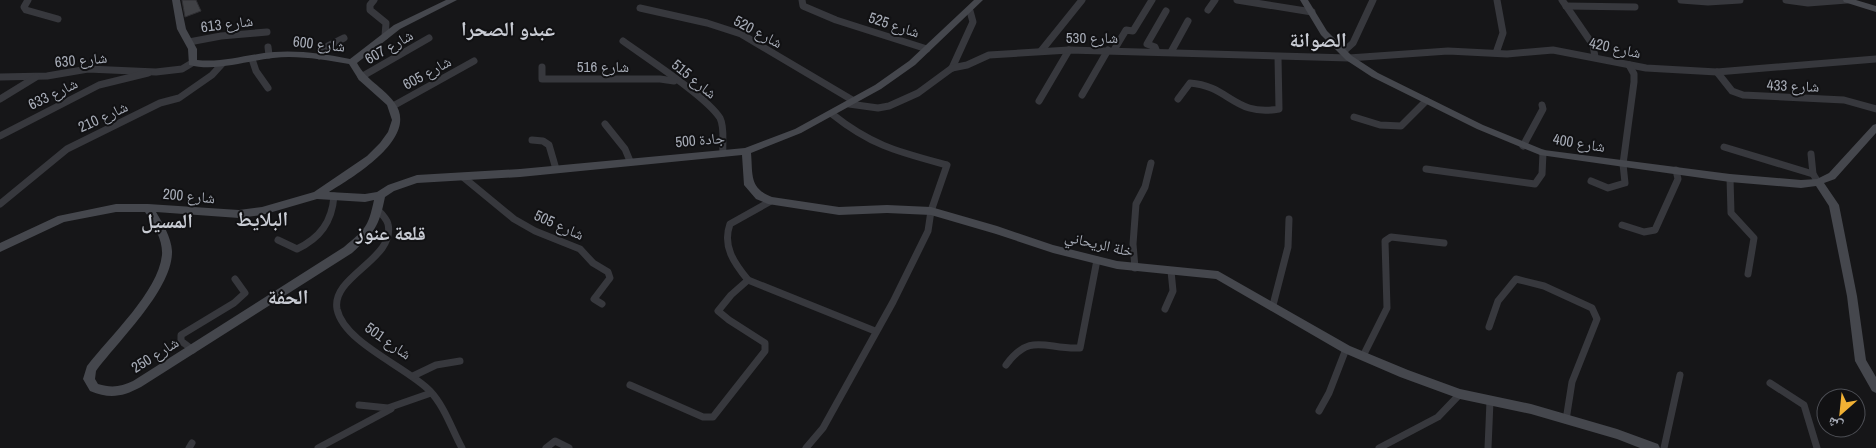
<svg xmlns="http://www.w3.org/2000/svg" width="1876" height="448" font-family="'Archivo Narrow','Noto Naskh Arabic',sans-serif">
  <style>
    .building { fill: #404145; stroke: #303034 }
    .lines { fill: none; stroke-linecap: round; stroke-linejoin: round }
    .street { stroke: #37383d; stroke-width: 7 }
    .secondary { fill: #45474d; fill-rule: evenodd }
    .labels { text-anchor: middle; stroke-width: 4; stroke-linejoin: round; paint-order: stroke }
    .street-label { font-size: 15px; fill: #a8adb8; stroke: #111113 }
    .district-label { font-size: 20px; font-weight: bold; fill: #c9ccd4; stroke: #111113 }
  </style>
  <rect width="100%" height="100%" fill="#161618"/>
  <path class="building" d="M182,0H196L201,11L185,17Z"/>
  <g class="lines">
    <g class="street">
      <path d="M28,0L24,7L26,10L58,19"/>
      <path d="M374,0L370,5V10L386,23L385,36"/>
      <path d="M802,0L803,6L836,20L927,49"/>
      <path d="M1237,0L1312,12"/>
      <path d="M1562,0L1593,45L1595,57"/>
      <path d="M1681,0L1708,2L1740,0"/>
      <path d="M1786,0L1808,3L1847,0"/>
      <path d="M1566,6L1635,7"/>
      <path d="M640,8L707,23L741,34L854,101"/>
      <path d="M1208,10L1215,0"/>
      <path d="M623,41C645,57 707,97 720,118C725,128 722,142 723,153"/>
      <path d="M189,42L221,36L267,32"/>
      <path d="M268,47L269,55"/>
      <path d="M1114,50L1126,30L1133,31L1152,0"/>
      <path d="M1041,51L1082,0"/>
      <path d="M1157,52L1155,47L1147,44L1166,11"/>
      <path d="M1171,52L1188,21"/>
      <path d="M1343,52L1353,43L1373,0"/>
      <path d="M1496,53L1503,33L1497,0"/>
      <path d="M319,56L328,46L344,38"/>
      <path d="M252,59L256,71L268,88"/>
      <path d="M542,67V79H660L674,81"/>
      <path d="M952,68L973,22L970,11"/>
      <path d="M1717,72L1732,91L1743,95L1844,100L1876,109"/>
      <path d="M0,77L47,76L88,69L156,72L182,69L192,63"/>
      <path d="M361,77L429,38"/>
      <path d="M1082,95L1108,50"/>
      <path d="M0,99L36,77"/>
      <path d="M1178,99L1190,83C1230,86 1234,117 1279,109L1278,57"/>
      <path d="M1039,101L1069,50"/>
      <path d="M849,104L878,108L889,106L918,93L952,68L967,65L989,55L1069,50L1349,58L1448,51L1507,54L1553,50L1646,68L1717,72L1876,59"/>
      <path d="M393,106L474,61"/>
      <path d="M1354,117L1380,125L1401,126L1426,101"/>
      <path d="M605,124L625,149L630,161"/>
      <path d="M0,136L99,85L148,73"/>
      <path d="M532,140L543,141L549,145L556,169"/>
      <path d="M1523,146L1543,109L1542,105"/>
      <path d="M1724,147L1813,174L1818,182"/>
      <path d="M1811,154L1813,174"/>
      <path d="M1426,169L1535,184L1542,174L1543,153"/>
      <path d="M463,177L514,219L535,231L580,249L593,263L608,272L610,278L594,299L602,304"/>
      <path d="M1730,178L1731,213L1754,238L1748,274"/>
      <path d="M1591,181L1608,188L1625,183L1623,164L1634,82V74L1629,65"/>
      <path d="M771,201L730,224C722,246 734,263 748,280L875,331"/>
      <path d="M0,204L67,149L160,103L179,98L212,75L222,64"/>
      <path d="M377,209C381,213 387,219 388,224C396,259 331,276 337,309C344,343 407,367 430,391C445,407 452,430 462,448"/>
      <path d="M1622,225L1644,232L1655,230L1678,179L1676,170"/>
      <path d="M278,240L297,249C320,238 332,222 334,196"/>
      <path d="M1135,268L1133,244L1136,204L1145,187L1151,163"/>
      <path d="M1273,305L1288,247L1289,219"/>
      <path d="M1165,309L1173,291L1171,271"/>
      <path d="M1489,327L1498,301L1516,279L1544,286L1592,308L1597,319L1572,382L1566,420"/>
      <path d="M193,350L181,341V335L234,303L245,293L235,279"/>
      <path d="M1363,356L1387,308L1385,241L1391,237L1444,243"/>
      <path d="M1006,365C1031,331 1046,350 1080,348L1097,260"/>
      <path d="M413,376L436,365L460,361"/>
      <path d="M1770,383L1804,405L1817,448"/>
      <path d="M630,385L703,417H713L765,351V343L729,320L718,311L731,295L748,280"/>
      <path d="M359,405L388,408L431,393"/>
      <path d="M1319,411L1329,393L1346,349"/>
      <path d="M189,448L192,443"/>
      <path d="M318,448L391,409"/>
      <path d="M546,448L555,441L569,448"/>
      <path d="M806,448L823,428L893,302L928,231L931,211L947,165C899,152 872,146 832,114"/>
      <path d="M1379,448L1438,417L1460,394"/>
      <path d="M1488,448L1490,401"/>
      <path d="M1664,448L1680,375"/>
    </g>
    <g class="secondary">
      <path d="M172,0H180L186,29L197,49V60C223,63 248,54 274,52C299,50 325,54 350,59L394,25L446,0H457L400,29L357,63C367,81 382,86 394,102C421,137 353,177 329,192L365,194L377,192L388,185L417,175L520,169L745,148L795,129L875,85L909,61L974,0H983L915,65L881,89L801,133L751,153C753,175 749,188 772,197L839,207L887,205L931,207L997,226L1053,245L1117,261L1218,271L1350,346L1408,370L1460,389L1531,404L1617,429L1658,444L1660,448H1640L1617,439L1531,414L1460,399L1400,377L1342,352L1216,279L1117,269L1053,253L996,234L931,215L887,213L839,215L768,204L756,199L744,185L742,155L520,177L417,183L394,191L385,197C379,227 374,233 352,253L141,387C122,397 110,399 90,391L83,379L87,366C110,336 158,292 162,255C163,241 155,227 148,216L145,212H116L64,222L0,252V243L58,216L116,204H148L239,210L262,207L314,192L367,156L380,143L388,132L392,120L387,105L359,80L349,64C324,60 298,55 273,58C245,61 216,72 189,65L188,49L177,29ZM317,199L365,202L374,200C368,228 365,229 344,247L133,381C121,387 111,388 98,384L95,379L96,371C118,341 173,289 172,251C171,237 163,224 156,212L239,218L262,215Z"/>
      <path d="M1300,0H1308L1327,31L1352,56L1378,73L1483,125L1544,150L1730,174L1801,180L1817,179L1829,173L1873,125L1876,124V133L1835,179L1824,183L1839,205L1857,296L1866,360L1876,377V393L1872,391L1855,361L1847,296L1829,206L1816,186L1801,188L1730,182L1540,155L1477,129L1372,77L1346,60L1321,35Z"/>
      <path d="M1843,0H1856L1876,6V12L1844,2Z"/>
    </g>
  </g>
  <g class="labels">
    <g class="street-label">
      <text transform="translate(227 24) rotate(-7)" y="5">شارع 613</text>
      <text transform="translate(894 25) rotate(18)" y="5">شارع 525</text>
      <text transform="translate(758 32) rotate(28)" y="5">شارع 520</text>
      <text x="1092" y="43">شارع 530</text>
      <text transform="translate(319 44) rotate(6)" y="5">شارع 600</text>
      <text transform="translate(389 47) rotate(-30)" y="5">شارع 607</text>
      <text transform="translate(1615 48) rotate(12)" y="5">شارع 420</text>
      <text transform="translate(81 60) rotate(-5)" y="5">شارع 630</text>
      <text x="603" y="72">شارع 516</text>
      <text transform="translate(427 73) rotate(-29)" y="5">شارع 605</text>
      <text transform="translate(694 79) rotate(39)" y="5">شارع 515</text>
      <text transform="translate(1793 86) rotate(2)" y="5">شارع 433</text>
      <text transform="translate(53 94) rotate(-26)" y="5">شارع 633</text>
      <text transform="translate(103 117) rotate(-25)" y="5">شارع 210</text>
      <text transform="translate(700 140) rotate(-5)" y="5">جادة 500</text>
      <text transform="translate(1579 143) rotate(9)" y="5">شارع 400</text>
      <text transform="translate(189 196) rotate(5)" y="5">شارع 200</text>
      <text transform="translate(559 225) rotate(24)" y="5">شارع 505</text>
      <text transform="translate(1099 244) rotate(13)" y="5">خلة الريحاني</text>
      <text transform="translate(388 341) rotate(35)" y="5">شارع 501</text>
      <text transform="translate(155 355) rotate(-32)" y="5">شارع 250</text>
    </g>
    <g class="district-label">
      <text x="508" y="36">عبدو الصحرا</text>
      <text x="1318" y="47">الصوانة</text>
      <text x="262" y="226">البلايط</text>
      <text x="167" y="228">المسيل</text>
      <text x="391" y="240">قلعة عنوز</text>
      <text x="288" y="304">الحفة</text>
    </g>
  </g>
  <g transform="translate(1841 413) rotate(207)"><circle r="24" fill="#111113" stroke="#4d4f55"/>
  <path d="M0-4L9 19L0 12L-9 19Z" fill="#f2b134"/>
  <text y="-8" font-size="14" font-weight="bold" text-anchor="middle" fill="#a8adb8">ش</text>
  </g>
</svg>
